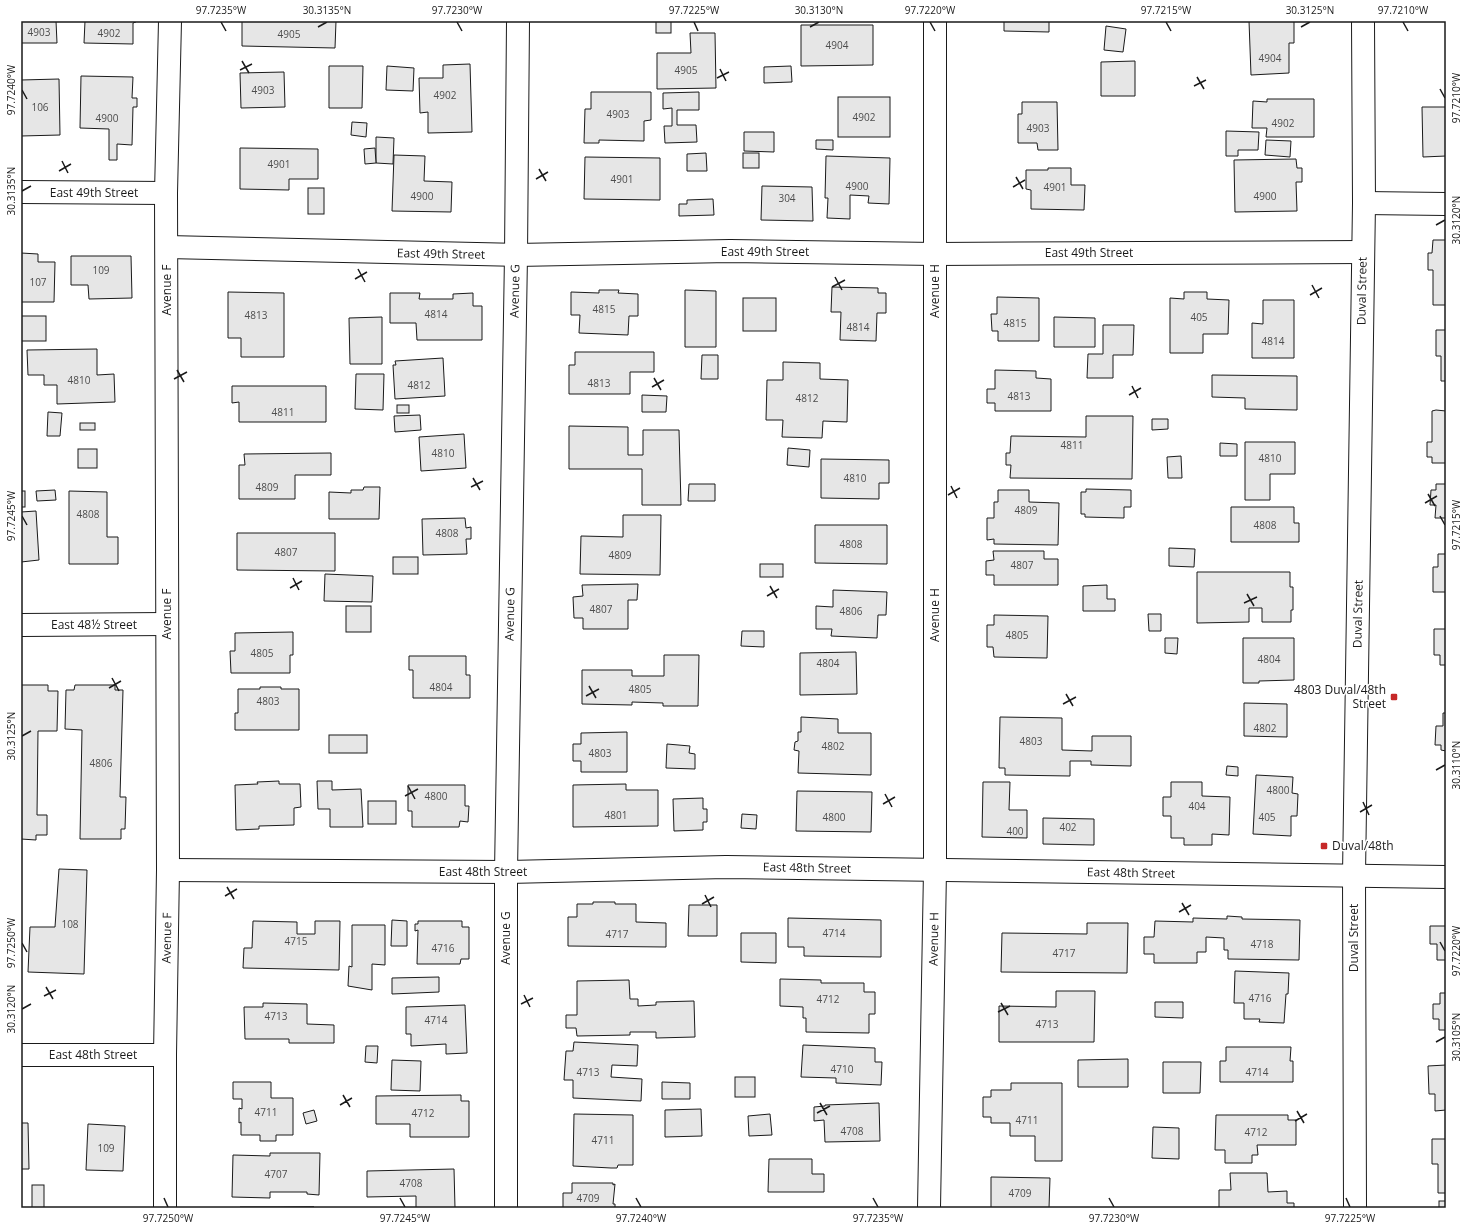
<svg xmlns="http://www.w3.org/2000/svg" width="1467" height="1229" font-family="'Open Sans',sans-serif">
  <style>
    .building { fill: #e6e6e6; stroke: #1a1a1a }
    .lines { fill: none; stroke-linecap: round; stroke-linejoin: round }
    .minor-casing { stroke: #1a1a1a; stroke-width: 24 }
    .minor { stroke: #fff; stroke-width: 22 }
    .ticks { fill: none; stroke: #1a1a1a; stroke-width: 1.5 }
    .poi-dot { fill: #c62828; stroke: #fff; stroke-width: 1.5 }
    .labels { text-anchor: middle; stroke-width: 3; stroke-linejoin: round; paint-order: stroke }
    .number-label { font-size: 10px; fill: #4d4d4d }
    .street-label { font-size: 12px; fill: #1a1a1a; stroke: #fff }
    .poi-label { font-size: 12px; fill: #1a1a1a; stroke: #fff; text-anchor: end }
    .neatline { fill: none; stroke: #1a1a1a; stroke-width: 1.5 }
    .ticks-label { font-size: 10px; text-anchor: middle; fill: #1a1a1a }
  </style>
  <rect width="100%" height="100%" fill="#fff"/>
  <g class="building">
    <path d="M21,21H56L57,43H21Z"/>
    <path d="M85,21H136V22L133,23V44L84,43Z"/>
    <path d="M242,21H336L335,48L242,46Z"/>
    <rect x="656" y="21" width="15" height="12"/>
    <path d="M1004,21H1049V32L1004,31Z"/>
    <path d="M1249,21H1294V43H1289V73L1251,75Z"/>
    <path d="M801,25H873V65L801,66Z"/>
    <path d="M1106,26L1126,29L1123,52L1104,50Z"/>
    <path d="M690,33H715L716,88L657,89V53H691Z"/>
    <path d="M1135,61V96H1101V62Z"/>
    <path d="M470,64L472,132L428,133V112L420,113L419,78H443V65Z"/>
    <path d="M329,66H363L362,108H329Z"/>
    <path d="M387,66L414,68L413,91L386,90Z"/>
    <path d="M791,66L792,82L764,83V67Z"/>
    <path d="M284,72L285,107L241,108L240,73Z"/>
    <path d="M81,76L133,77L132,98H137V107H133L132,145L117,144V160H109V129L80,128Z"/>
    <path d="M59,79L60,135L21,136V80Z"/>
    <path d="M591,92H651V120L644,121V141L599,140V143H584L585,109H591Z"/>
    <path d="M699,92V110H677V125H696L697,142L665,143L664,126H672V108L663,109V93Z"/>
    <rect x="838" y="97" width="52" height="40"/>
    <path d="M1267,99H1314V137H1266L1267,128H1252L1253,101L1267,102Z"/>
    <path d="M1022,102H1057L1058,150H1038L1037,143H1018V114H1022Z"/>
    <path d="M1422,107H1446V156L1423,157Z"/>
    <path d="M352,122L367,123L366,137L351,135Z"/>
    <path d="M1226,131L1259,132L1258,150H1238V156H1226Z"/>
    <path d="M744,132H774V152L744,151Z"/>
    <path d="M376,137L394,138L393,164L376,163Z"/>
    <path d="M816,140H833V150L816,149Z"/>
    <path d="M1266,140L1291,141L1290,157L1265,155Z"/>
    <path d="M240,148L318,149V179H289V190L240,189Z"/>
    <path d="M375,148L376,163L365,164L364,149Z"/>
    <path d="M706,153L707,171H687V154Z"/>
    <rect x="743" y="153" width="16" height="15"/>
    <path d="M394,155L425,156L424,181L452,182L451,212L392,211Z"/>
    <path d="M826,156L890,158L889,204L868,203L869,196L850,195V219L827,218L828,198H825Z"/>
    <path d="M585,157L660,158V200L584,199Z"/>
    <path d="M1296,159L1297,168H1302V182H1296L1297,211L1235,212L1234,160Z"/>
    <path d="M1048,168H1071V185H1085L1084,210L1031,209V190L1026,189V170H1048Z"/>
    <path d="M762,186L812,187L813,221L761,220Z"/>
    <rect x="308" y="188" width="16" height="26"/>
    <path d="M713,199L714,215L679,216V204H687V200Z"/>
    <path d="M1433,240H1446V305H1433V270H1428V253H1432Z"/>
    <path d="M21,253L38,254V262H55L54,302H21Z"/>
    <path d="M71,256H131L132,298L89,299L88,285H71Z"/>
    <path d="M832,287L878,288V293H886V313H877L876,341L840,340L841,312H831Z"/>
    <path d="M599,290H619L618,293L638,294V316H629L628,335L579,333L580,315H571V292L599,293Z"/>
    <path d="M685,290L716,291V347H685Z"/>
    <path d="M228,292L284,293V357H241V338H228Z"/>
    <path d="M1184,292H1207V299L1229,300L1228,334H1203V353H1170V298L1184,299Z"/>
    <path d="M390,293H420L419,299H453V294L473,293V306H482V340H417L416,323H390Z"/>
    <path d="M997,297L1039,298V341H998V331H992L991,314H997Z"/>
    <rect x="743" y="298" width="33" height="33"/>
    <path d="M1263,300H1294V358H1252V323L1263,324Z"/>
    <rect x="21" y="316" width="25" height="25"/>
    <path d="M382,317V364H350L349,318Z"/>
    <path d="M1054,317L1095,318V347H1054Z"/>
    <path d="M1103,325H1134L1133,355H1113V378H1087L1088,354H1103Z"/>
    <path d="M1436,330H1446V381H1441V356H1436Z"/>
    <path d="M97,349V375L114,374L115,402L57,404V385H44V375H28L27,350Z"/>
    <path d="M575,352H654V372H630V394H569V365H575Z"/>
    <path d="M702,355H718V379H701Z"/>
    <path d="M443,358L445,396L395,399L393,365H396L395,361Z"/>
    <path d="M783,362L820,363V379L848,380L847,422L823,421L822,438L782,437L783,420H766L767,380H783Z"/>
    <path d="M995,370L1036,371V378L1051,379V411H995V403H987V389H995Z"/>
    <path d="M356,374H384L383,410L355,409Z"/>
    <path d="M1212,375L1297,376V410L1245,409V398L1212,397Z"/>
    <path d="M232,386H326V422H239V402L232,403Z"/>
    <path d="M642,395L667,396L666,412H642Z"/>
    <rect x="397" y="405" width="12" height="8"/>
    <path d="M1436,410L1446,411V463H1432V457H1427V442H1432V411Z"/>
    <path d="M48,412L62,413L60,436H47Z"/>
    <path d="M420,415L421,430L395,432L394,416Z"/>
    <path d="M1086,416H1133L1132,479L1010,478L1011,465H1006V453H1010L1011,436L1086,437Z"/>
    <path d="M1152,419H1168V429L1152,430Z"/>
    <rect x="80" y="423" width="15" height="7"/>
    <path d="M569,426L628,427V455H643V430H679L681,505H642V469H569Z"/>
    <path d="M464,434L466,468L421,471L419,437Z"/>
    <path d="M1245,442H1295V474H1270V500H1245Z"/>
    <path d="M1220,443L1237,444V456H1220Z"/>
    <path d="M788,448L810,450L809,467L787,465Z"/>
    <rect x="78" y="449" width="19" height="19"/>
    <path d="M331,453V475H295V499H239V465H245L244,454Z"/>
    <path d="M1181,456L1182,478H1168L1167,457Z"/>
    <path d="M821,459L889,460V483H879V499L821,498Z"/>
    <path d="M689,484H715V501H688Z"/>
    <path d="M1436,484H1446V518H1435L1436,505H1430L1431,490H1436Z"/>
    <path d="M364,487H380L379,519H329V492L351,493V490H363Z"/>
    <path d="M1086,489L1131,490V507H1124V518L1085,517V514H1081V492H1086Z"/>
    <path d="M55,490L56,500L37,501L36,491Z"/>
    <path d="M998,490H1029V502L1059,503L1058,545L994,544V539L987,540V518H994V502H998Z"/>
    <rect x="21" y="491" width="4" height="16"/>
    <path d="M69,491L107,492V537H118V564H69Z"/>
    <path d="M1231,507H1294V523H1299V542H1231Z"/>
    <path d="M36,511L39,560L21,562V512Z"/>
    <path d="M623,515H661L660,575L580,574L581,536L623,537Z"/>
    <path d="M465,518L466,528L471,527V539H466L467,554L423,555L422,519Z"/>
    <path d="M815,525H887V564L815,563Z"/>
    <path d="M237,533H335V571L237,570Z"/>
    <path d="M1169,548L1195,549L1194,567L1169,566Z"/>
    <path d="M993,551H1044V559H1058V585H994V575H986V561L994,560Z"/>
    <path d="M1438,554H1446V592H1433V567H1438Z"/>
    <rect x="393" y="557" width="25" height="17"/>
    <rect x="760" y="564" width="23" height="13"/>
    <path d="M1197,572H1290V587H1293V610H1291V622H1262V608H1249V622L1197,623Z"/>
    <path d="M325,574L373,576L372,602L324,601Z"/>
    <path d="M638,584L637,600H628V629H583V618H574L573,597L583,596L582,585Z"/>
    <path d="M1107,585V599H1115V611H1083V586Z"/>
    <path d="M833,590L887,592L886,615H878L877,638L831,636L832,629H816V606L833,607Z"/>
    <rect x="346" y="606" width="25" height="26"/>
    <path d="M1148,614H1161V631H1149Z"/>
    <path d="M994,615L1048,616L1047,658L994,657L993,647H987V625H994Z"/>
    <path d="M1434,629H1446V665H1440V655H1434Z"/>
    <path d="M742,631H764V647L741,646Z"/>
    <path d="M293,632V655H290V673H231L230,651H235V633Z"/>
    <path d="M1165,638H1178L1177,654L1165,653Z"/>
    <path d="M1243,638H1294V680L1259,681V683H1243Z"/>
    <path d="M856,652L857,694L800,695V653Z"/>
    <path d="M664,655H699L698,706H663V703L632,702V705L582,704V670H632V676H664Z"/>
    <path d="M409,656H466V675H470V698H413V670H409Z"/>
    <path d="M21,685H48V691H58L57,731H38L37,815H47V835H36V840L21,839Z"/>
    <path d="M75,685H115V690H123L120,797H126L125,829H121V839H80L82,730L65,729L66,690H74Z"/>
    <path d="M260,687H281V689H299V730H235V713H238V689H260Z"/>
    <path d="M1244,703L1287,704V737L1244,736Z"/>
    <path d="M1443,713H1446V751L1441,750V745H1435L1436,726H1443Z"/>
    <path d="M801,717L838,719V733H871V775L798,773L799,751L794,750L795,742L798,741V732H801Z"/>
    <path d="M1000,717L1062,718V750L1092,751V736H1131V766L1091,765V761H1070V776L1005,775V768H999Z"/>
    <path d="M627,732V772H581V761H573V744H581V733Z"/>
    <rect x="329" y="735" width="38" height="18"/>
    <path d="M667,744L690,746L689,753L695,754V769L666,768Z"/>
    <path d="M1227,766L1238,767V776L1226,775Z"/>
    <path d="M1256,775L1293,777L1292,793L1298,794L1297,816H1291V836L1253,834Z"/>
    <path d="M279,781V784H300L301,807L294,808V825L259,826V829L236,830L235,785L258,784L257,782Z"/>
    <path d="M317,781H332V790L361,789L363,827H330V809H318Z"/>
    <path d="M983,782H1010L1009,810H1027V838L982,837Z"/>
    <path d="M1171,782H1202V796L1230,797L1229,835L1212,834V845H1184V838H1171V816H1163V797H1171Z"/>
    <path d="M626,784V790H658V826L573,827V785Z"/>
    <path d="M408,785H465V806H469L468,822L460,821L459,827H412V811H408Z"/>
    <path d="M797,791L872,792L871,832L796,831Z"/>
    <path d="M703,798V809H707V822H703V830L674,831L673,799Z"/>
    <rect x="368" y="801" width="28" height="23"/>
    <path d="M742,814L757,815L756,829L741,828Z"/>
    <path d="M1043,818L1094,819V845L1043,844Z"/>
    <path d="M59,869L87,870L84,974L28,972L30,927H55Z"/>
    <path d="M593,902H615V904H636V922L666,923V947L568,946V917H577V904H593Z"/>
    <path d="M689,905H717V936H688Z"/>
    <path d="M1227,916L1242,917V919L1300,920L1299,960L1228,959V950H1224V938L1206,937V952H1197V963H1154V954H1144V937H1154L1155,921L1193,922V918L1227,919Z"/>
    <path d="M788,918L881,920V957L804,956V947H788Z"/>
    <path d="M392,920L407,921V946H391Z"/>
    <path d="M253,921L297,922V934H315V921H340L339,970L243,968L244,948H252Z"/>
    <path d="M418,921H462V927H469V959H461L460,964H417L418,930L415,931V924H418Z"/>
    <path d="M1087,923H1128L1127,973L1001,972L1002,933L1087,934Z"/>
    <path d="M352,925H385V965L372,964V990L348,986L349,966L352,967Z"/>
    <path d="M1430,926H1446V960H1437V944H1430Z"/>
    <path d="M741,933H776V963L741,962Z"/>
    <path d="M1235,971L1289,973L1288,994H1286L1284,1023L1259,1022L1260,1019H1244V1003H1234Z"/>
    <path d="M439,977V992L392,994V978Z"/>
    <path d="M780,979L821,980V983H864V992H875V1014H869V1033L806,1032V1018H803V1007L780,1006Z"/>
    <path d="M629,980L630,999H638V1006L656,1005V1002L694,1001L695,1037L656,1038V1032H630V1035L577,1036L576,1028H566V1015H577V981Z"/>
    <path d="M1056,991H1095L1094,1042H999V1006L1056,1007Z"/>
    <path d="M1440,993H1446V1030H1439V1019H1433V1004H1440Z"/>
    <path d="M1155,1002H1183V1018L1155,1017Z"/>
    <path d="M263,1003L307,1004V1024L334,1025V1043H289V1039H245L244,1007H263Z"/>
    <path d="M465,1005L467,1053L446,1054V1044L411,1046V1034H406V1007Z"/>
    <path d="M574,1042L638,1045L637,1066L612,1065L611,1077L642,1079L641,1101L573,1098V1080H564L566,1051H573Z"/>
    <path d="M803,1045L875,1048V1062H882L881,1085L836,1083V1078L801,1077Z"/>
    <path d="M366,1046H378L377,1063L365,1062Z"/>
    <path d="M1226,1047H1291L1290,1061H1293V1082H1220V1061H1226Z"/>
    <path d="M1128,1059V1087H1078V1060Z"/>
    <path d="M392,1060L421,1061L420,1091L391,1090Z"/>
    <path d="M1163,1062H1201L1200,1093H1163Z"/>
    <path d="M1446,1065V1110L1435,1111V1094H1429L1428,1066Z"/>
    <rect x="735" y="1077" width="20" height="20"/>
    <path d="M233,1082H271V1098H293V1135H276V1141H260V1135H241V1122L239,1123V1108L242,1109V1099H233Z"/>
    <path d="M662,1082L690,1083V1099H662Z"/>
    <path d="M1011,1083H1062V1161H1035V1136H1010V1123H991V1117H983V1097H991V1090H1011Z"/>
    <path d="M461,1095V1101H469V1137H410V1124H376V1096Z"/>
    <path d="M879,1103L880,1141L825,1142L824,1120L814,1121V1107L825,1106V1105Z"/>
    <path d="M701,1109L702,1136L665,1137V1110Z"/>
    <path d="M314,1110L317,1121L306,1124L303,1113Z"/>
    <path d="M574,1114L633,1115V1165H618L617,1168H611L573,1166Z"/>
    <path d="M770,1114L772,1135L749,1136L748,1116Z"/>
    <path d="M1216,1115H1288V1120H1296V1145H1257L1258,1155H1252V1163H1225V1150H1215Z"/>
    <path d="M21,1123H28L29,1169H21Z"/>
    <path d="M88,1124L125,1126L123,1171L86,1170Z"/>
    <path d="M1153,1127L1179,1128V1159L1152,1158Z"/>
    <path d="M1432,1139H1446V1193H1438V1164H1432Z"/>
    <path d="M270,1153H320L319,1195L307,1194V1192H270V1198L232,1197L233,1155L270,1156Z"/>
    <path d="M769,1159H812V1174H824V1192H768Z"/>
    <path d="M454,1169L455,1208H416V1196L367,1197V1171Z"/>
    <path d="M1230,1173H1267L1268,1192L1287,1191V1203H1294V1208H1219V1190H1231Z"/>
    <path d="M991,1177L1050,1178L1049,1208H991Z"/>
    <path d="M572,1183H613V1185L615,1184L613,1204H615V1208H563V1193H572Z"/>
    <rect x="32" y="1185" width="12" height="23"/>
    <rect x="1439" y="1201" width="7" height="7"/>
    <path d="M240,1207H314L240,1208Z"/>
  </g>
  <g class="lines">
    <g class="minor-casing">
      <g id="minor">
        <path d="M21,192L166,193"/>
        <path d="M1364,203L1446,204"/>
        <path d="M167,247L516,255L730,251L935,254L1363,252"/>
        <path d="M21,625L167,624"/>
        <path d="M168,870L506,872L726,867L1446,877"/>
        <path d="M21,1055H165"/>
        <path d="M165,1208V1055L168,870L166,193L170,21"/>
        <path d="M506,1208V872L516,255L518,21"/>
        <path d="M929,1208L935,870V21"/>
        <path d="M1355,1208L1354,875L1364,203L1363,21"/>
      </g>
    </g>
    <use href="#minor" class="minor"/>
  </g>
  <path class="ticks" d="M221,22L226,31M457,22L462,31M694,22L698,31M930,22L935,31M1166,22L1171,31M1403,22L1408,31M318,27L327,22M810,27L819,22M1301,27L1310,22M242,61L249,73M720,69L726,81M240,70L252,64M1197,77L1204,89M717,78L729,72M1194,86L1206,80M1440,89L1445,98M22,90L27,99M62,161L68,173M539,169L546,181M59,171L71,164M1016,177L1023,189M536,179L548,172M1013,187L1025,180M22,191L31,186M1436,225L1445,220M358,269L365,282M835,277L842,290M355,279L367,272M1312,285L1319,298M832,287L845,280M1310,295L1322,288M177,370L184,382M654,378L661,390M174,379L187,372M1132,386L1138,398M652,387L664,380M1129,395L1141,388M473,478L480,490M951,486L957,498M471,487L483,481M1428,494L1435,506M948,495L960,488M1425,503L1437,496M22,516L27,525M1440,516L1445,525M293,578L299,590M770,586L777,598M290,588L302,581M1247,594L1254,606M767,596L779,589M1244,603L1257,597M112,678L119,691M589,686L596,698M109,688L121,681M1066,694L1073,706M586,696L599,689M1063,704L1076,697M22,736L31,731M1436,770L1445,765M408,786L415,799M885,794L892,807M405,796L418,789M1363,802L1369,815M883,804L895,797M1360,812L1372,805M227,887L234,899M705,895L711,907M225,896L237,889M1182,903L1189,915M702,904L714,897M1179,912L1191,905M1440,942L1445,951M22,943L27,952M46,987L53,999M524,995L530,1007M44,996L56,990M1001,1003L1008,1015M521,1004L533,998M22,1009L31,1004M998,1012L1010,1006M1436,1042L1445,1037M343,1095L350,1107M820,1103L827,1115M340,1105L352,1098M1297,1111L1304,1123M817,1113L830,1106M1295,1121L1307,1114M164,1198L168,1207M400,1198L405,1207M636,1198L641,1207M873,1198L878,1207M1109,1198L1114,1207M1346,1198L1350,1207"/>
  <g class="poi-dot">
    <rect x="1390" y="693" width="8" height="8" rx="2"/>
    <rect x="1320" y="842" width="8" height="8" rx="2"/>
  </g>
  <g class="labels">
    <g class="number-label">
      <text x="39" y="36">4903</text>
      <text x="109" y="37">4902</text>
      <text x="289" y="38">4905</text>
      <text x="837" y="49">4904</text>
      <text x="1270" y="62">4904</text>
      <text x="686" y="74">4905</text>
      <text x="263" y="94">4903</text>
      <text x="445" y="99">4902</text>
      <text x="40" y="111">106</text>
      <text x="618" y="118">4903</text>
      <text x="864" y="121">4902</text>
      <text x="107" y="122">4900</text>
      <text x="1283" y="127">4902</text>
      <text x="1038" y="132">4903</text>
      <text x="279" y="168">4901</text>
      <text x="622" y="183">4901</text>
      <text x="857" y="190">4900</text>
      <text x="1055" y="191">4901</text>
      <text x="422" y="200">4900</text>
      <text x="1265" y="200">4900</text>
      <text x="787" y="202">304</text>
      <text x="101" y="274">109</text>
      <text x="38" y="286">107</text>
      <text x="604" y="313">4815</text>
      <text x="436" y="318">4814</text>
      <text x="256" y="319">4813</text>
      <text x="1199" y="321">405</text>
      <text x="1015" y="327">4815</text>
      <text x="858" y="331">4814</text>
      <text x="1273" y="345">4814</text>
      <text x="79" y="384">4810</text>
      <text x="599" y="387">4813</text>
      <text x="419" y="389">4812</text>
      <text x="1019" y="400">4813</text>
      <text x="807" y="402">4812</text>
      <text x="283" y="416">4811</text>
      <text x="1072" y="449">4811</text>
      <text x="443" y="457">4810</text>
      <text x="1270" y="462">4810</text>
      <text x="855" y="482">4810</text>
      <text x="267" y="491">4809</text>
      <text x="1026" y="514">4809</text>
      <text x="88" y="518">4808</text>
      <text x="1265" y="529">4808</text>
      <text x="447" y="537">4808</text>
      <text x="851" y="548">4808</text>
      <text x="286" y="556">4807</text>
      <text x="620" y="559">4809</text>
      <text x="1022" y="569">4807</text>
      <text x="601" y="613">4807</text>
      <text x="851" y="615">4806</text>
      <text x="1017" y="639">4805</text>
      <text x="262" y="657">4805</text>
      <text x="1269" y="663">4804</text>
      <text x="828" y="667">4804</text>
      <text x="441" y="691">4804</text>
      <text x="640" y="693">4805</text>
      <text x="268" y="705">4803</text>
      <text x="1265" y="732">4802</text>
      <text x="1031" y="745">4803</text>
      <text x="833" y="750">4802</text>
      <text x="600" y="757">4803</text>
      <text x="101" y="767">4806</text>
      <text x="1278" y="794">4800</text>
      <text x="436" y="800">4800</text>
      <text x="1197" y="810">404</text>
      <text x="616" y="819">4801</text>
      <text x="834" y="821">4800</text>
      <text x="1267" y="821">405</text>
      <text x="1068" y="831">402</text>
      <text x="1015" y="835">400</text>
      <text x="70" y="928">108</text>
      <text x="834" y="937">4714</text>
      <text x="617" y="938">4717</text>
      <text x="296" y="945">4715</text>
      <text x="1262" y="948">4718</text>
      <text x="443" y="952">4716</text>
      <text x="1064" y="957">4717</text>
      <text x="1260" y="1002">4716</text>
      <text x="828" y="1003">4712</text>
      <text x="276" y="1020">4713</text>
      <text x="436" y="1024">4714</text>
      <text x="1047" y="1028">4713</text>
      <text x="842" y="1073">4710</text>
      <text x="588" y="1076">4713</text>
      <text x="1257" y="1076">4714</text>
      <text x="266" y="1116">4711</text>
      <text x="423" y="1117">4712</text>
      <text x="1027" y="1124">4711</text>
      <text x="852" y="1135">4708</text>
      <text x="1256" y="1136">4712</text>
      <text x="603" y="1144">4711</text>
      <text x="106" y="1152">109</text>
      <text x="276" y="1178">4707</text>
      <text x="411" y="1187">4708</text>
      <text x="1020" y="1197">4709</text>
      <text x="588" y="1202">4709</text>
    </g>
    <g class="street-label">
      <text x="94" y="197">East 49th Street</text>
      <text x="765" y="256">East 49th Street</text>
      <text x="1089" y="257">East 49th Street</text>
      <text transform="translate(441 254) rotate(1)" y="4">East 49th Street</text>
      <text transform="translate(167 290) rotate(-90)" y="4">Avenue F</text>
      <text transform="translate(515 291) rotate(-89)" y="4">Avenue G</text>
      <text transform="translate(935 291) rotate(-90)" y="4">Avenue H</text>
      <text transform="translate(1362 291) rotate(-89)" y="4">Duval Street</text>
      <text transform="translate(167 614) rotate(-90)" y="4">Avenue F</text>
      <text transform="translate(510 614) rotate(-89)" y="4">Avenue G</text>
      <text transform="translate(1358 614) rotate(-89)" y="4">Duval Street</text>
      <text transform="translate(935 615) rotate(-90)" y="4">Avenue H</text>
      <text x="94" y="629">East 48½ Street</text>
      <text transform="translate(807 868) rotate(1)" y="4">East 48th Street</text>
      <text x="483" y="876">East 48th Street</text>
      <text transform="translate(1131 873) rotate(1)" y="4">East 48th Street</text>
      <text transform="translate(167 938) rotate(-89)" y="4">Avenue F</text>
      <text transform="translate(506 938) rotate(-90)" y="4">Avenue G</text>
      <text transform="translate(1354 938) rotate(-90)" y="4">Duval Street</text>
      <text transform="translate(934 939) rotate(-89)" y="4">Avenue H</text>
      <text x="93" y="1059">East 48th Street</text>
    </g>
    <g class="poi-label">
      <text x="1386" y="694">4803 Duval/48th<tspan x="1386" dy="14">Street</tspan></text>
      <text x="1332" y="850" text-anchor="start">Duval/48th</text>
    </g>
  </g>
  <rect width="1467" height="1229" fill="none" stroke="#ffffff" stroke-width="44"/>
  <rect x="22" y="22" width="1423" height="1185" class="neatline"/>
  <g class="ticks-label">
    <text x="221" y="14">97.7235°W</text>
    <text x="327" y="14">30.3135°N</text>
    <text x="457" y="14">97.7230°W</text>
    <text x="694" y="14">97.7225°W</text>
    <text x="819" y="14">30.3130°N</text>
    <text x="930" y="14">97.7220°W</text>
    <text x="1166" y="14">97.7215°W</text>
    <text x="1310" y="14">30.3125°N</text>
    <text x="1403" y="14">97.7210°W</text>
    <text transform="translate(11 90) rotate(-90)" y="4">97.7240°W</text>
    <text transform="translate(1456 98) rotate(-90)" y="4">97.7210°W</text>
    <text transform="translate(11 191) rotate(-90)" y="4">30.3135°N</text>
    <text transform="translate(1456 220) rotate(-90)" y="4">30.3120°N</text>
    <text transform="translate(11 516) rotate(-90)" y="4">97.7245°W</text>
    <text transform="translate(1456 525) rotate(-90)" y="4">97.7215°W</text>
    <text transform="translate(11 736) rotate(-90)" y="4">30.3125°N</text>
    <text transform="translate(1456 765) rotate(-90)" y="4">30.3110°N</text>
    <text transform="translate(11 943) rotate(-90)" y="4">97.7250°W</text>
    <text transform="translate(1456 951) rotate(-90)" y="4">97.7220°W</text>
    <text transform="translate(11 1009) rotate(-90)" y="4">30.3120°N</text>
    <text transform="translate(1456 1037) rotate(-90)" y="4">30.3105°N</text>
    <text x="168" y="1222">97.7250°W</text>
    <text x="405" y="1222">97.7245°W</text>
    <text x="641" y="1222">97.7240°W</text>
    <text x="878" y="1222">97.7235°W</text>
    <text x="1114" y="1222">97.7230°W</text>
    <text x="1350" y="1222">97.7225°W</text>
  </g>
</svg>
